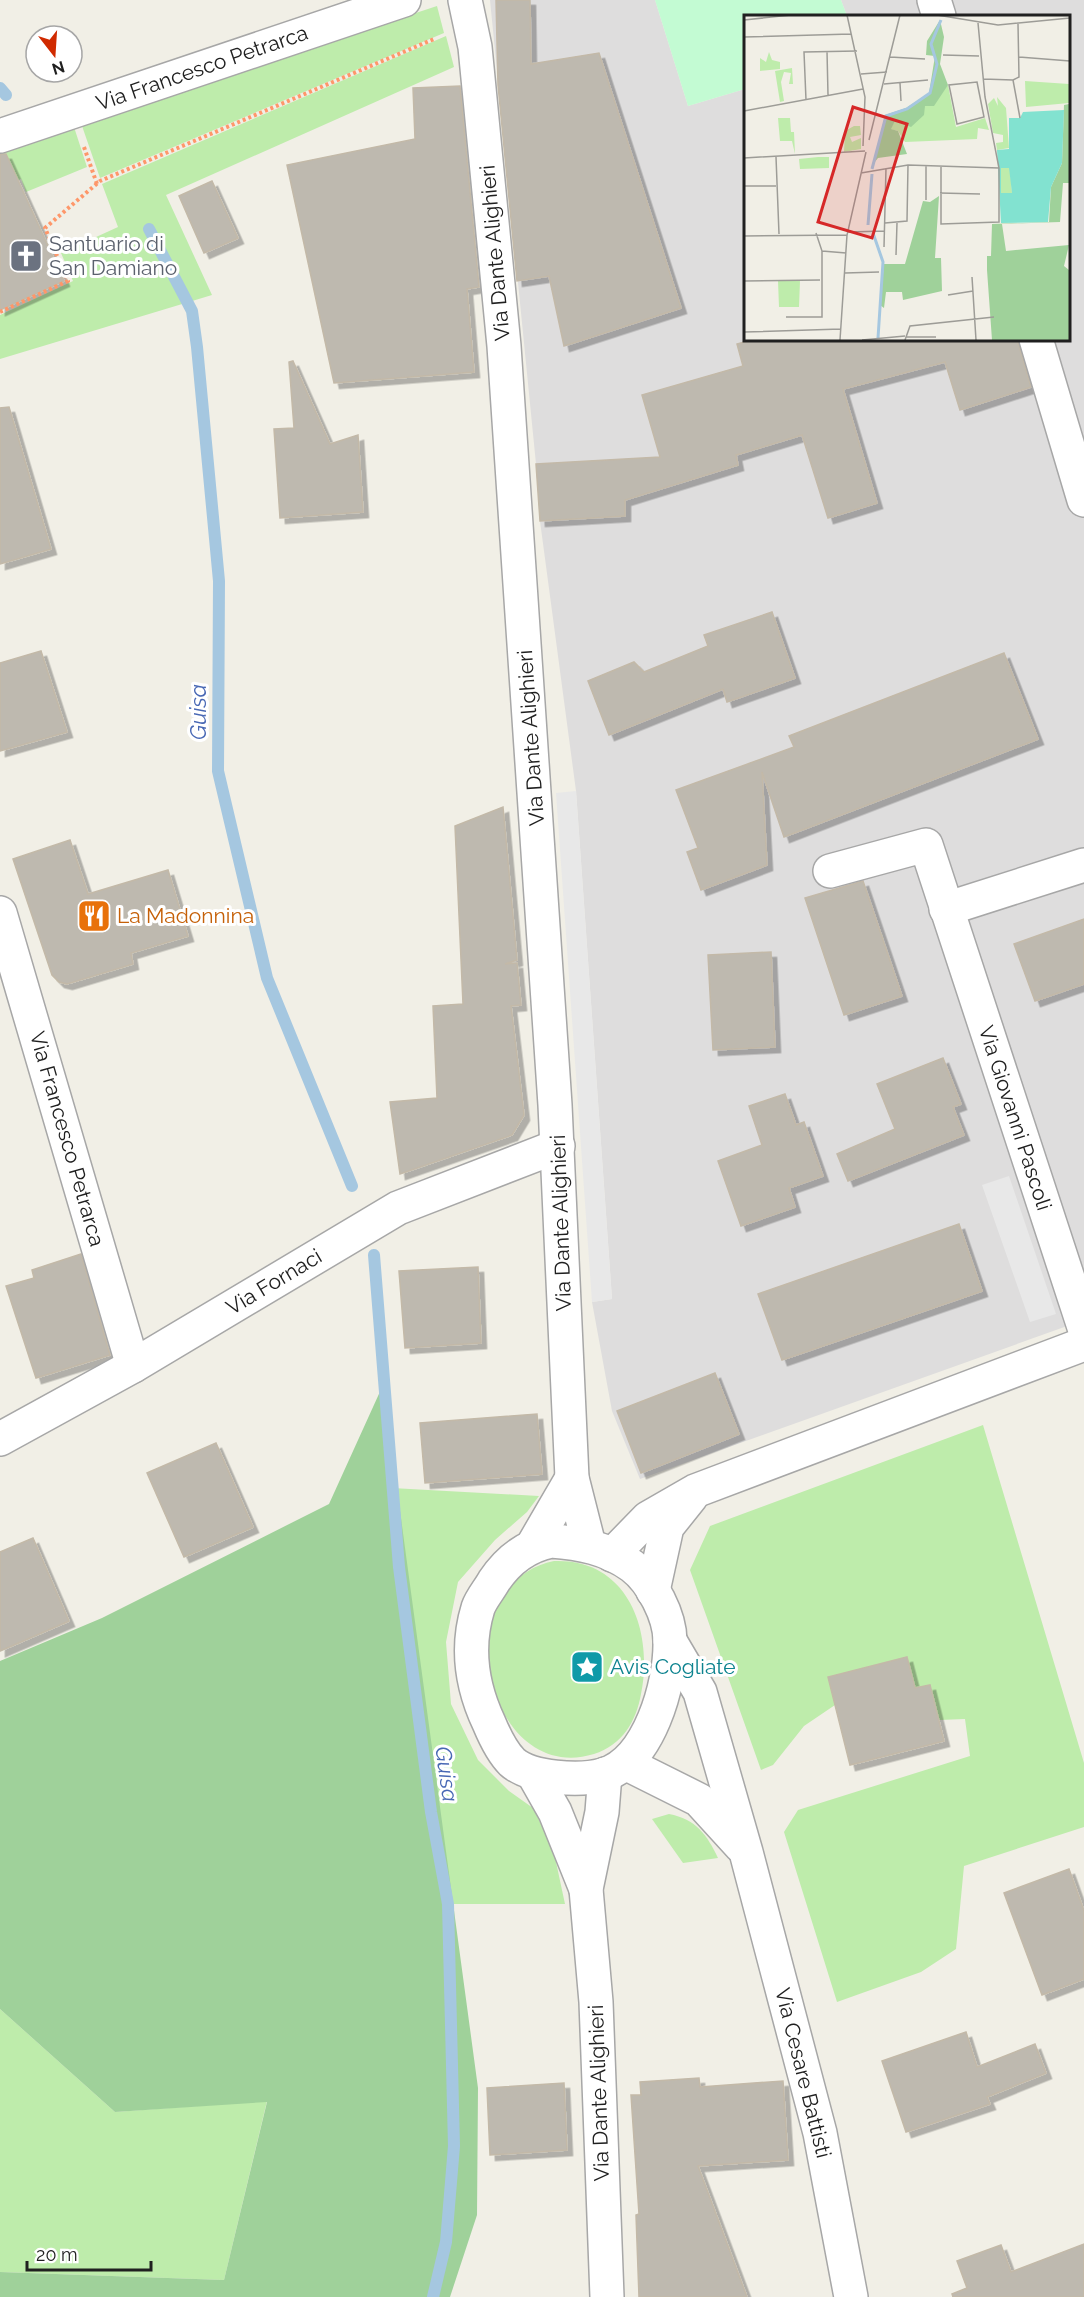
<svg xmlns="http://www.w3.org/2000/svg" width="1084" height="2297" font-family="Raleway,sans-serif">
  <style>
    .residential { fill: #dedddd }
    .grass { fill: #beecab }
    .forest { fill: #9fd19a }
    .park { fill: #c3fbd3 }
    .parking { fill: #e8e8e8 }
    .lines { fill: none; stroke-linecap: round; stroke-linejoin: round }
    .stream { stroke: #a5c7e0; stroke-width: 12 }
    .building { fill: #beb9af; stroke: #c3b9a8; stroke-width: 1.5; filter: url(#shadow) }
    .minor-casing { stroke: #a7a7a7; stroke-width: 36 }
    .path { stroke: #fe976a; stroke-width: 4; stroke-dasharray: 3 3; stroke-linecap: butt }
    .minor { stroke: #fff; stroke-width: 33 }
    .labels { text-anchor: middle; stroke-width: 6; stroke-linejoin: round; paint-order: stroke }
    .street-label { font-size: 21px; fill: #202020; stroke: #fff }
    .worship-label { font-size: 21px; fill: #5b616d; stroke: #fff; text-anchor: start }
    .food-label { font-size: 21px; fill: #c56008; stroke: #fff; text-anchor: start }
    .culture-label { font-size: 21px; fill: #0d838f; stroke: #fff; text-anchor: start }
    .water-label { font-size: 22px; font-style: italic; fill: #4868b4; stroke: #fff }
    .inset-river { fill: none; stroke: #a5c7e0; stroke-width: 3 }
    .inset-road { fill: none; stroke: #9d9c97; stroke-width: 1.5 }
    .view { fill: #d62828; fill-opacity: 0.15; stroke: #d62828; stroke-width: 3 }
    .inset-edge { fill: none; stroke: #202020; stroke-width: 3 }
  </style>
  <defs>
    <filter id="shadow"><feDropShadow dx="5.5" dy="5.5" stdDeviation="0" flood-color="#0004"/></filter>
  </defs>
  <rect width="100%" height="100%" fill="#f1efe6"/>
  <path class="residential" d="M490,0H655L688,106L745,89V339H1068V16H847L841,0H1084V1320L640,1479L612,1411L592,1302L612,1299L576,791L540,521L536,464Z"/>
  <g class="grass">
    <path d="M437,6L444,33L100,178L81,123Z"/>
    <path d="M446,36L454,67L166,195L212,295L0,359V315L73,281L61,253L118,227L102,184Z"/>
    <path d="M74,127L87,167L26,192L21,179L0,188V152Z"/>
    <path d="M983,1425L1084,1763V1827L964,1866L956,1949L921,1972L837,2002L784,1832L798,1810L970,1756L965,1719L939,1720L930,1685L915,1688L907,1657L828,1677L835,1705L804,1726L773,1765L761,1770L690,1570L710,1526Z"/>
    <path d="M392,1488L539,1496L527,1512L495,1540L458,1582L446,1642L451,1704L478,1760L509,1791L533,1808L553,1848L565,1904H448Z"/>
    <path d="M554,1561C628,1558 654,1631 641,1694C636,1722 622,1745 594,1754C486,1787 441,1585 554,1561Z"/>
    <path d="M669,1814C696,1819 707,1835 718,1858L683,1863L652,1819Z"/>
    <path d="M0,2009L115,2112L267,2101L224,2280L0,2272Z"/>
  </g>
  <path class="forest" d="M383,1385L478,2088L477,2215L450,2297H0V2272L224,2280L267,2102L115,2112L0,2009V1661L102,1618L329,1504Z"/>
  <path class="park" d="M655,0H841L847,16H745V89L688,106Z"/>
  <g class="parking">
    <path d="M576,791L612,1299L592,1302L556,793Z"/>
    <path d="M1009,1176L1056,1314L1030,1322L982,1185Z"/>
  </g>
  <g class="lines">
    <g class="stream">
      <path d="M0,88L6,95"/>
      <path d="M149,229L192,311L197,347L219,581L218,771L267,978L352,1186"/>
      <path d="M374,1255L399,1567L431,1812L448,1904L454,2146L446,2242L433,2297"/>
    </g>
  </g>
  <g class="building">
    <path d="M496,0H530L531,64L599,53L681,308L564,346L549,276L517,281L498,85Z"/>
    <path d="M460,86L479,287L467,289L474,372L334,383L287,165L415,139L413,88Z"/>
    <path d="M0,154H6L64,281L0,310Z"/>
    <path d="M212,181L238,238L204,253L179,196Z"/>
    <path d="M755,339H1017L1031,387L960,410L945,362L843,389L877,503L828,518L802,435L736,455L738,465L625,500V516L540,521L536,464L660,457L642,395L743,366L737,344Z"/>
    <path d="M293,361L330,444L358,435L363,512L280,518L274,429L294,428L289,362Z"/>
    <path d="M9,407L51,549L0,564V408Z"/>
    <path d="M772,612L795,678L727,702L723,689L609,735L588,681L634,662L644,672L708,646L704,635Z"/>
    <path d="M41,651L67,732L0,751V663Z"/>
    <path d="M1004,653L1038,739L784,837L762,772L767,865L701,890L687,852L698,848L676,790L794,747L789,736Z"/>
    <path d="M503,807L517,960L505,964L517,963L521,1005L511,1006L524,1115L512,1135L400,1174L390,1102L437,1098L433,1006L463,1004L455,826Z"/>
    <path d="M70,840L88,894L168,870L188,936L131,953L133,964L67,984L59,982L52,975L13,859Z"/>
    <path d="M863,881L902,996L844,1015L805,898Z"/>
    <path d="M1084,919V984L1035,1001L1014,944Z"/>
    <path d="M771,952L775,1047L713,1050L708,955Z"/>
    <path d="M943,1058L961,1104L953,1107L964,1135L848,1181L837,1154L895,1129L877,1084Z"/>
    <path d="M785,1094L796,1125L804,1122L823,1176L789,1188L795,1207L741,1226L718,1161L762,1145L749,1106Z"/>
    <path d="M959,1224L982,1291L782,1360L758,1294Z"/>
    <path d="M81,1254L110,1355L36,1378L6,1286L34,1278L32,1270Z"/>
    <path d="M478,1267L481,1343L405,1348L399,1271Z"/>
    <path d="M715,1373L739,1434L641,1473L617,1411Z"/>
    <path d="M537,1414L542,1474L425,1483L420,1423Z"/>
    <path d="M216,1443L253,1527L184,1557L147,1473Z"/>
    <path d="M33,1538L69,1621L0,1651V1552Z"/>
    <path d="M907,1657L915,1688L930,1685L944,1741L850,1765L828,1677Z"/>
    <path d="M1069,1869L1084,1911V1979L1042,1995L1004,1893Z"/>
    <path d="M966,2032L977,2067L1035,2044L1046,2073L987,2097L990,2104L906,2132L882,2061Z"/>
    <path d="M699,2078L700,2087L783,2081L788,2160L698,2166L747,2297H639L636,2215L639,2214L631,2095H641L640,2082Z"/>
    <path d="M564,2083L567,2150L490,2155L487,2088Z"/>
    <path d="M1084,2244V2297H953L952,2294L967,2288L957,2261L1001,2245L1011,2272Z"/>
  </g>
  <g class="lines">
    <g class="minor-casing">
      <g id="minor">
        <path d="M465,0L475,47L504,346L555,1105L572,1478L589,1545"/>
        <path d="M934,0L939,16"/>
        <path d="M0,136L404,0"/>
        <path d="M1036,339L1084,500"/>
        <path d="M830,871L926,845L1084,1327"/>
        <path d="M946,909L1084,865"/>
        <path d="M0,913L133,1366"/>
        <path d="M0,1439L133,1366L398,1208L558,1146"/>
        <path d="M551,1541C580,1543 607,1548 632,1566C652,1581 670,1616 670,1641C671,1684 649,1762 603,1775C580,1781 531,1779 512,1762C502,1752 494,1735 489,1723C472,1687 466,1647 478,1608C481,1599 489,1590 494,1581C508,1560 526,1546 551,1541Z"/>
        <path d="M533,1545L572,1478"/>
        <path d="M612,1555L648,1518L695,1491L1084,1344"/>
        <path d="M653,1591L667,1527L691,1497"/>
        <path d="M670,1641L700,1692L746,1852L820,2133L851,2297"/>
        <path d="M627,1764L699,1800L741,1846"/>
        <path d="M605,1774L602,1812L586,1889L596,2002L607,2297"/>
        <path d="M534,1775L555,1812L586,1889"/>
      </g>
    </g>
    <g class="path">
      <path d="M84,147L97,184"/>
      <path d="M0,312L68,281L45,228L100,181L434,39"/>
    </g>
    <use href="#minor" class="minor"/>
  </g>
  <defs>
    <g id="church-square" transform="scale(1.725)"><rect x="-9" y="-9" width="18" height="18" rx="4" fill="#6b7280" stroke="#fff"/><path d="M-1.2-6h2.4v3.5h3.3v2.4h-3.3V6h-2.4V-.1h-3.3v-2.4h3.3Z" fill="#fff"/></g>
    <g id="restaurant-square" transform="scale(1.725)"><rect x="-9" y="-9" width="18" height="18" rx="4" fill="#e8710a" stroke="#fff"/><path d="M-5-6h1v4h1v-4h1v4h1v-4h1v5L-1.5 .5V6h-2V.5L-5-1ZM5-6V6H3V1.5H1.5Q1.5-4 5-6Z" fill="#fff"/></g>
    <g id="sight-square" transform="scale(1.725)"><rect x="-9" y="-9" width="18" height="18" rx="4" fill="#0f9aa8" stroke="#fff"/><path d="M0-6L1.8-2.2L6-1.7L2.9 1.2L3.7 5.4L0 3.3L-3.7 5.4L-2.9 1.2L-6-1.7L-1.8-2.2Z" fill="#fff"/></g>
  </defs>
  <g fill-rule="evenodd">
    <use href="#church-square" x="26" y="256"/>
    <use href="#restaurant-square" x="94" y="916"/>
    <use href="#sight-square" x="587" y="1667"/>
  </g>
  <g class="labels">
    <g class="street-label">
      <text transform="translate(202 68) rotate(-19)" y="7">Via Francesco Petrarca</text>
      <text transform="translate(495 253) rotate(-95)" y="7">Via Dante Alighieri</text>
      <text transform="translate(531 738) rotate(-94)" y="7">Via Dante Alighieri</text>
      <text transform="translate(1015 1118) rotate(72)" y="7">Via Giovanni Pascoli</text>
      <text transform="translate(67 1139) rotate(74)" y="7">Via Francesco Petrarca</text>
      <text transform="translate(561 1223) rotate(-92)" y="7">Via Dante Alighieri</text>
      <text transform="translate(274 1282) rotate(-31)" y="7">Via Fornaci</text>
      <text transform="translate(803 2073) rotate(76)" y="7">Via Cesare Battisti</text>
      <text transform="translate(599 2093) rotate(-92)" y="7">Via Dante Alighieri</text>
    </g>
    <g class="worship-label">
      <text x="49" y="251">Santuario di<tspan x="49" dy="24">San Damiano</tspan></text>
    </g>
    <g class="food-label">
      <text x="117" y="923">La Madonnina</text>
    </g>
    <g class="culture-label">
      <text x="610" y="1674">Avis Cogliate</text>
    </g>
    <g class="water-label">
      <text transform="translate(198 712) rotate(-90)" y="8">Guisa</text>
      <text transform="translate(447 1774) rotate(82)" y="8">Guisa</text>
    </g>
  </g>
  <g transform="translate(744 15)">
    <rect width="326" height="326" fill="#f1efe6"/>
    <path d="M25,37L28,45L36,47V54L16,56V43L22,47ZM48,53L49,69H45L47,58L40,57L37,67L40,86L36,87L31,56ZM281,66L325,69V88L282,92ZM204,70L212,112L241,103L245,115L234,113L233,124L161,127L154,116L146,114L151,106L181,91ZM253,82L262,93L265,133L253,135L252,128L259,127V120L249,118L244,89L250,83L254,91ZM34,103H46L47,117H50L51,139L48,126H36ZM110,111H116L117,120L106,122L108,127L117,123V134L100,137L101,116ZM74,142H85V153L56,154L55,144ZM257,153H266L268,178H257ZM34,266H56L55,292H35Z" fill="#beecab"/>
    <path d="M196,5L200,22L196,49L204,70L190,91H181L180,100L167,112L151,106L147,114L154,116L163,139L134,143L130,148L141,100L162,93L185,78L191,41L182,40L183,26ZM325,89V168H319L316,207L258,209L262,236L325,230L320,251L325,255V325H248L243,255V241H247L248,209L305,207L307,172L318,148L320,90ZM195,181L191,243H197L198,276L159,285L158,277H142L140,293L136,290L140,249H161L179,186L186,187Z" fill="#9fd19a"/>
    <path d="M320,95L318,148L307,172L304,207L257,208L253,135L265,134V103H276L279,97ZM257,153H265L268,178H257Z" fill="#82e2d0" fill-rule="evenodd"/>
    <path class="inset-river" d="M128,154L142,101L163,94L186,78L193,49L187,29L197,5M124,210L128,159M129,218L139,247L134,323"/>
    <path class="inset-road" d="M103,0L121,82L119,131M193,0L254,10L326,3M0,5L47,0M0,22L107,19M83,36L84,80M199,40L235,41M146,42L181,44M275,42L326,46M117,59L143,57M239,64L269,65M269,65L275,62L274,9M269,65L276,103M233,67L240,102L213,109L205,70ZM156,68L157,86M140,69L184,65M62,85L60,37L113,36M0,96L119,74M125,125L156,0M32,142L35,219M0,143L121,136M182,151V185M197,151V209L255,207V153L241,82L234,8M117,158L164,150L255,153M0,171H32M196,178L236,179M141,208L163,206L164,150M104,217L141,216M0,221L103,220M140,232L142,153M78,236L102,238M152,240L153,208M101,258L135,257M228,262L232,325M0,266L76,265M204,280L229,276M42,302H78V236L72,218M0,317L97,314M162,322H192M96,325L103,220L122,137M118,325L161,321M161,325L166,311L250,302"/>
    <path class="view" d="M109,92L163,109L128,223L74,207Z"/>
    <rect width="326" height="326" class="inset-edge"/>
  </g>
  <g transform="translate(54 54) rotate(163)"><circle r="28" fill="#ffffff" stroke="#a6a6a6" stroke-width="1.5"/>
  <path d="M0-4.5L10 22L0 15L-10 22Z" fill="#d02a00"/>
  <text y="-9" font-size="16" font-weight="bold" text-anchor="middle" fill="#202020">N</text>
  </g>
  <path d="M27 2261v9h124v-9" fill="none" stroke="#202020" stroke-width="3"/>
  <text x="36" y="2261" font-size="18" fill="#202020" stroke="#ffffff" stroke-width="4.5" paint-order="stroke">20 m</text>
</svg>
